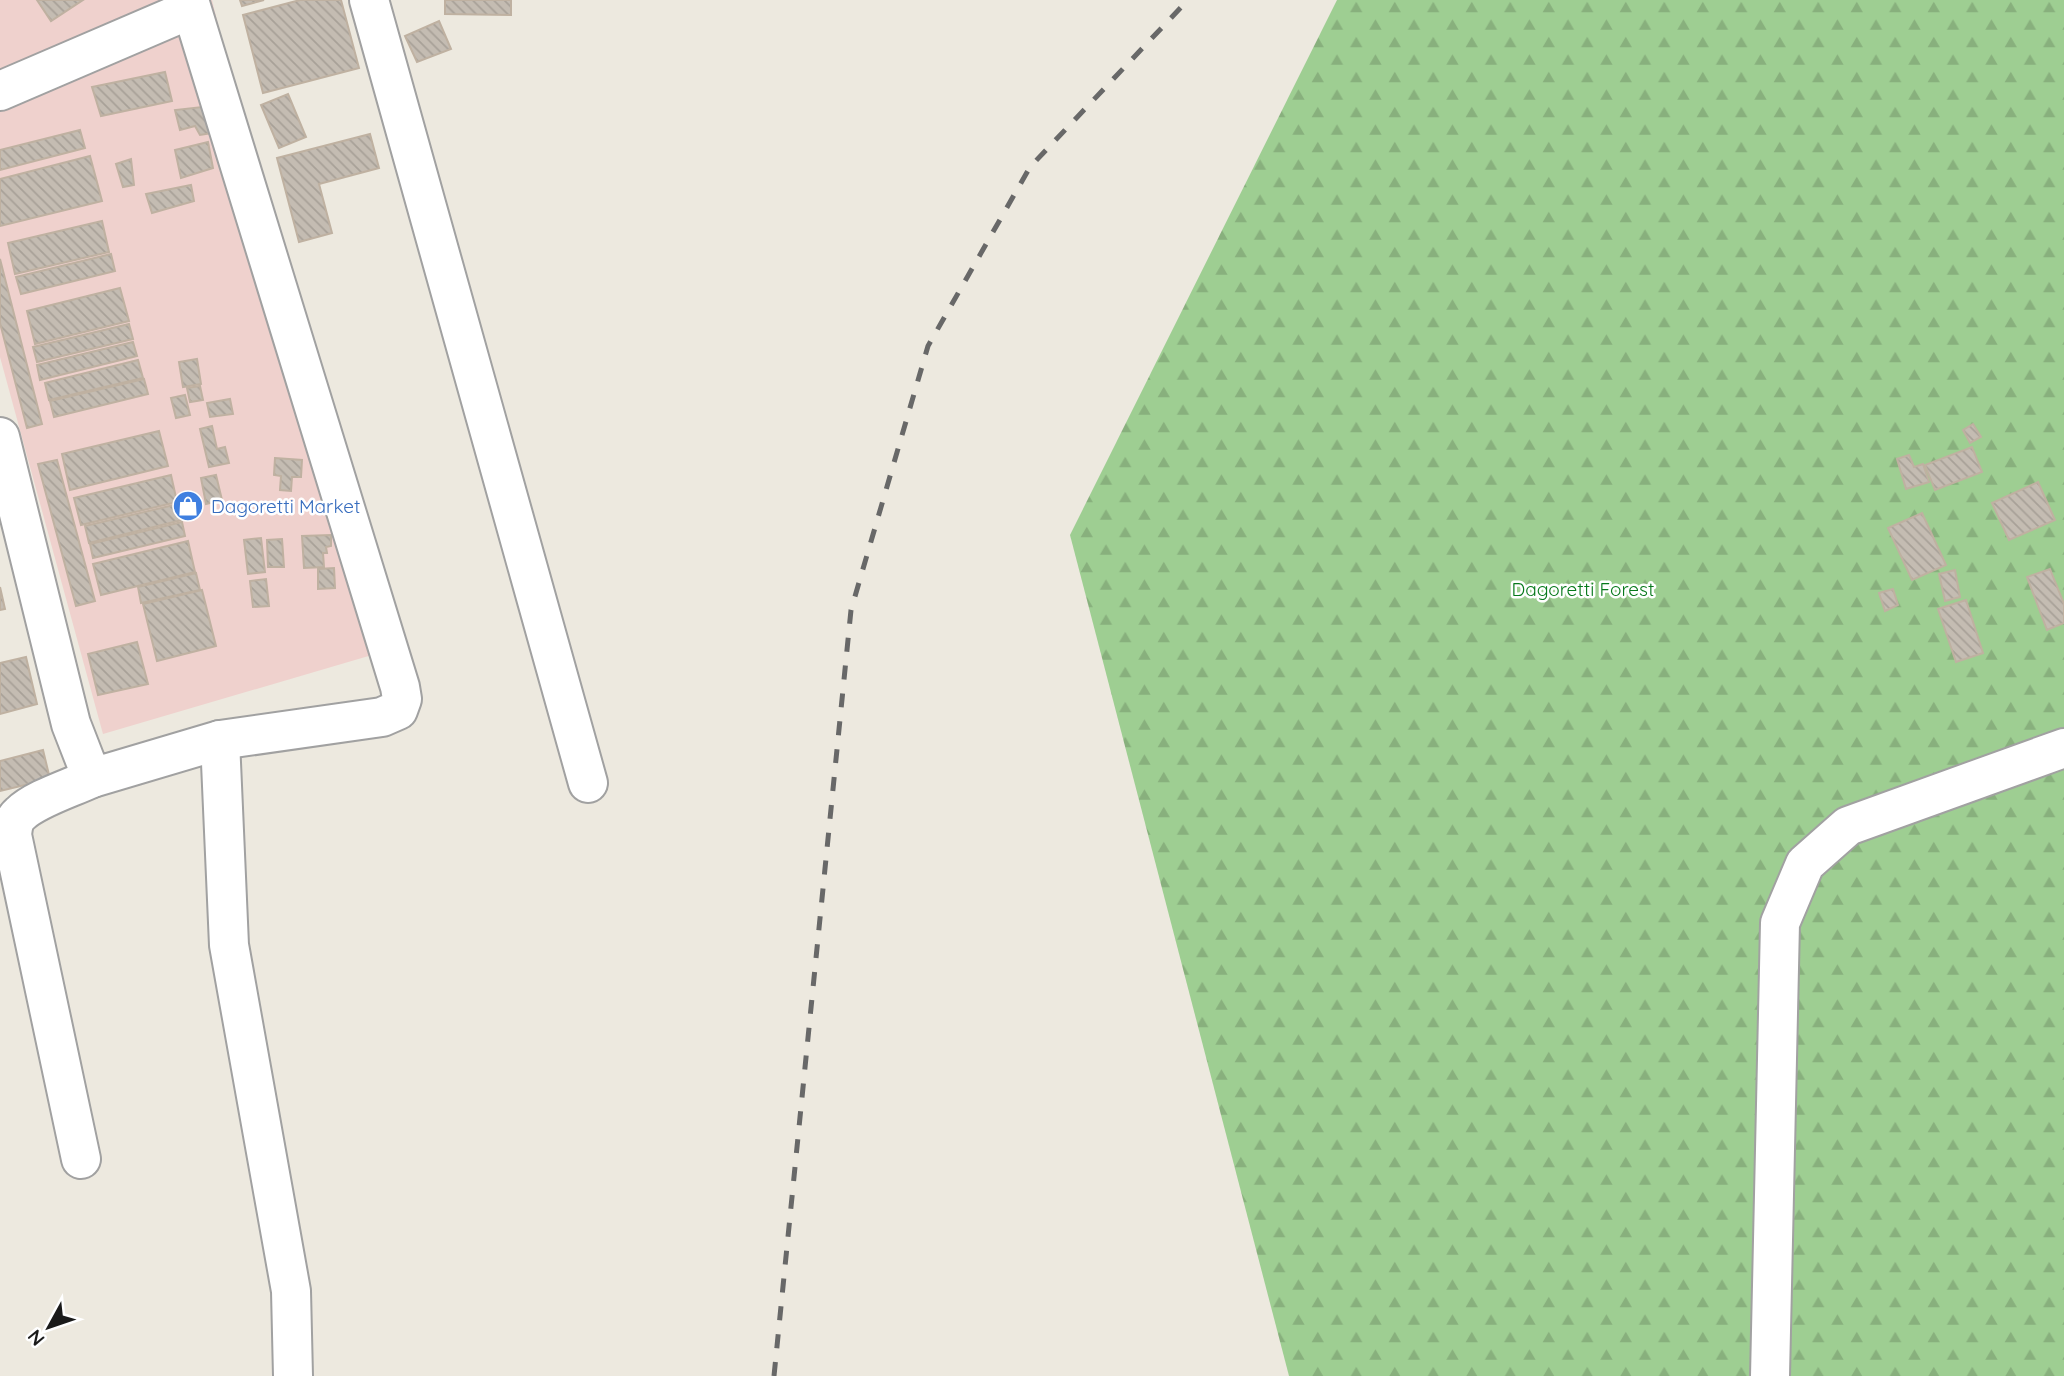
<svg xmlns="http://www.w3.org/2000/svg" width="2064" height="1376" font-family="Quicksand,sans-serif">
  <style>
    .commercial { fill: #efd1cd }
    .forest { fill: url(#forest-firs) }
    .building { fill: url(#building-back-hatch); stroke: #bfb1a1; stroke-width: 2 }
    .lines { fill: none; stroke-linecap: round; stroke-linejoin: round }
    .minor-casing { stroke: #a1a1a1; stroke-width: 42 }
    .minor { stroke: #fff; stroke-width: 38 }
    .rail { stroke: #686868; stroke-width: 5; stroke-dasharray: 14 14; stroke-linecap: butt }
    .labels { text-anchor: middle; stroke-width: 5; stroke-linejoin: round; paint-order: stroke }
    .shop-label { font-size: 19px; fill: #366cbe; stroke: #fff; text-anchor: start }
    .park-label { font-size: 19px; fill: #07791b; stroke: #fff }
  </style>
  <defs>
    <pattern id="forest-firs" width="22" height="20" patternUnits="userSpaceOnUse" patternTransform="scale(1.75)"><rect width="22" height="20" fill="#9ece92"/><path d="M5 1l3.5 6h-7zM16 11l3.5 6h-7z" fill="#88b07d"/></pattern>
    <pattern id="building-back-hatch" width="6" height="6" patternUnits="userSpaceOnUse" patternTransform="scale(1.75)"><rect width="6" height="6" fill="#c4bcb2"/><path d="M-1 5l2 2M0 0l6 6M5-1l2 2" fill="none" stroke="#a8a198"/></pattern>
  </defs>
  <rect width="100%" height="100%" fill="#ede9df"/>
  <path class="commercial" d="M0,0H212L372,655L103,734L0,357Z"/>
  <path class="forest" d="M1337,0H2064V1376H1289L1070,535Z"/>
  <g class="building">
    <path d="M37,0H83L51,21Z"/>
    <path d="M240,0H264L242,6Z"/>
    <path d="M300,0H341L359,68L263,93L243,15Z"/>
    <path d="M445,0H511V15L445,14Z"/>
    <path d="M439,21L451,49L417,62L405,36Z"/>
    <path d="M165,72L172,101L101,116L92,87Z"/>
    <path d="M288,94L306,137L279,148L261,105Z"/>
    <path d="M211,106L219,132L200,135L195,126L180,130L175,110Z"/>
    <path d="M80,130L85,148L0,170V150Z"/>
    <path d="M370,134L379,168L319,184L332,233L299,242L277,158Z"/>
    <path d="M208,142L213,168L181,178L175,150Z"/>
    <path d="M90,156L102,201L0,226V179Z"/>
    <path d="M131,159L134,185L123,187L116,164Z"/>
    <path d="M191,185L194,201L152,213L146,194Z"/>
    <path d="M102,221L109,252L15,274L8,243Z"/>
    <path d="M111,254L115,271L21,294L16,277Z"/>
    <path d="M0,259L42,424L27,428L0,323Z"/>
    <path d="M120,288L129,321L35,344L27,311Z"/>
    <path d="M129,324L133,339L37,362L33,347Z"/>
    <path d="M133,342L137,356L40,380L37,365Z"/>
    <path d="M197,359L201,384L183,387L179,362Z"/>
    <path d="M138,360L143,378L49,400L45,383Z"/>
    <path d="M144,379L148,394L54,417L50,401Z"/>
    <path d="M200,386L203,400L190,402L187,388Z"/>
    <path d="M185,395L190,415L176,418L171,398Z"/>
    <path d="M230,399L233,414L210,417L207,403Z"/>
    <path d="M1973,424L1981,437L1970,443L1963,430Z"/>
    <path d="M212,426L217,449L225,447L229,463L209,467L200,429Z"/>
    <path d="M159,431L168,466L70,490L62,454Z"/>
    <path d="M1972,447L1982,472L1935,490L1925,465Z"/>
    <path d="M1909,455L1914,467L1923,464L1929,482L1906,489L1897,459Z"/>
    <path d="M275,458L302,460L301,477H292L291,491L280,490L281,476L274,475Z"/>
    <path d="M57,460L95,601L76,606L38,464Z"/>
    <path d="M171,475L177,502L81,525L74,498Z"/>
    <path d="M216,475L222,500L206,504L201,478Z"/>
    <path d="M2038,482L2055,520L2009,540L1992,503Z"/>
    <path d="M178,504L182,520L89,543L85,526Z"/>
    <path d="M1922,513L1946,565L1912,580L1888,528Z"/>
    <path d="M182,522L185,536L93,558L90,544Z"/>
    <path d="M331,535V546L326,547L327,553H323L324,567L304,568L302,536Z"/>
    <path d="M261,538L265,572L248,574L244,540Z"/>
    <path d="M282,539L284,567H268L267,540Z"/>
    <path d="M188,541L195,572L101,595L93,564Z"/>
    <path d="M334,568L335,588L318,589V569Z"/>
    <path d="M2050,569L2064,604V623L2047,630L2027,577Z"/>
    <path d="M1955,570L1960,597L1945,601L1939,574Z"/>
    <path d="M196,573L200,590L141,603L138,587Z"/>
    <path d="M266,579L269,606L253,607L250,581Z"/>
    <path d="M0,587L5,609L0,610Z"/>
    <path d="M1893,589L1898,605L1885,611L1879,593Z"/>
    <path d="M202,590L216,646L157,661L143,604Z"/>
    <path d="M1966,600L1983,653L1956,662L1938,609Z"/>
    <path d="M137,642L148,684L98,695L88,654Z"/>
    <path d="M26,657L37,704L0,714V663Z"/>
    <path d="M43,750L50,779L0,791V761Z"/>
  </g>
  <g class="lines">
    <g class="minor-casing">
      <g id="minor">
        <path d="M369,0L588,783"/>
        <path d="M0,91L191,9"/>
        <path d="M0,437L71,724L92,778L220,740L382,717L398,710L402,699L400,687L189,0"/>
        <path d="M220,740L229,945L291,1291L293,1376"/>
        <path d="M81,1159L12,835C13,827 13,820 20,814C35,799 71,788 92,778"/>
        <path d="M1770,1376L1780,923L1805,864L1848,826L2064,748"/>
      </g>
    </g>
    <use href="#minor" class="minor"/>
    <path class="rail" d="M774,1376L851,610L928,346L1030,167L1188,0"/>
  </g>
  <defs>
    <g id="shop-disc" transform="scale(1.575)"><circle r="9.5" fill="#3f7fe0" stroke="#fff"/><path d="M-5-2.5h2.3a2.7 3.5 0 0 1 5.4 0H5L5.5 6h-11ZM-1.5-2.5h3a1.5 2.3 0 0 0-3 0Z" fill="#fff"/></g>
  </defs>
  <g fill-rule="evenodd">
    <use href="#shop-disc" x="188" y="506"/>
  </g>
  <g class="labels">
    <g class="shop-label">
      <text x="211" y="513">Dagoretti Market</text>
    </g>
    <g class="park-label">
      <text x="1583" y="596">Dagoretti Forest</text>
    </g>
  </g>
  <g transform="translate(49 1327) rotate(230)" stroke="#ffffff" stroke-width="5" paint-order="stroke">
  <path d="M0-5L12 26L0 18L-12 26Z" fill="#1a1a1a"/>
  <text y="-10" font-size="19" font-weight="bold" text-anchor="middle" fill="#1a1a1a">N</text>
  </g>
</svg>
